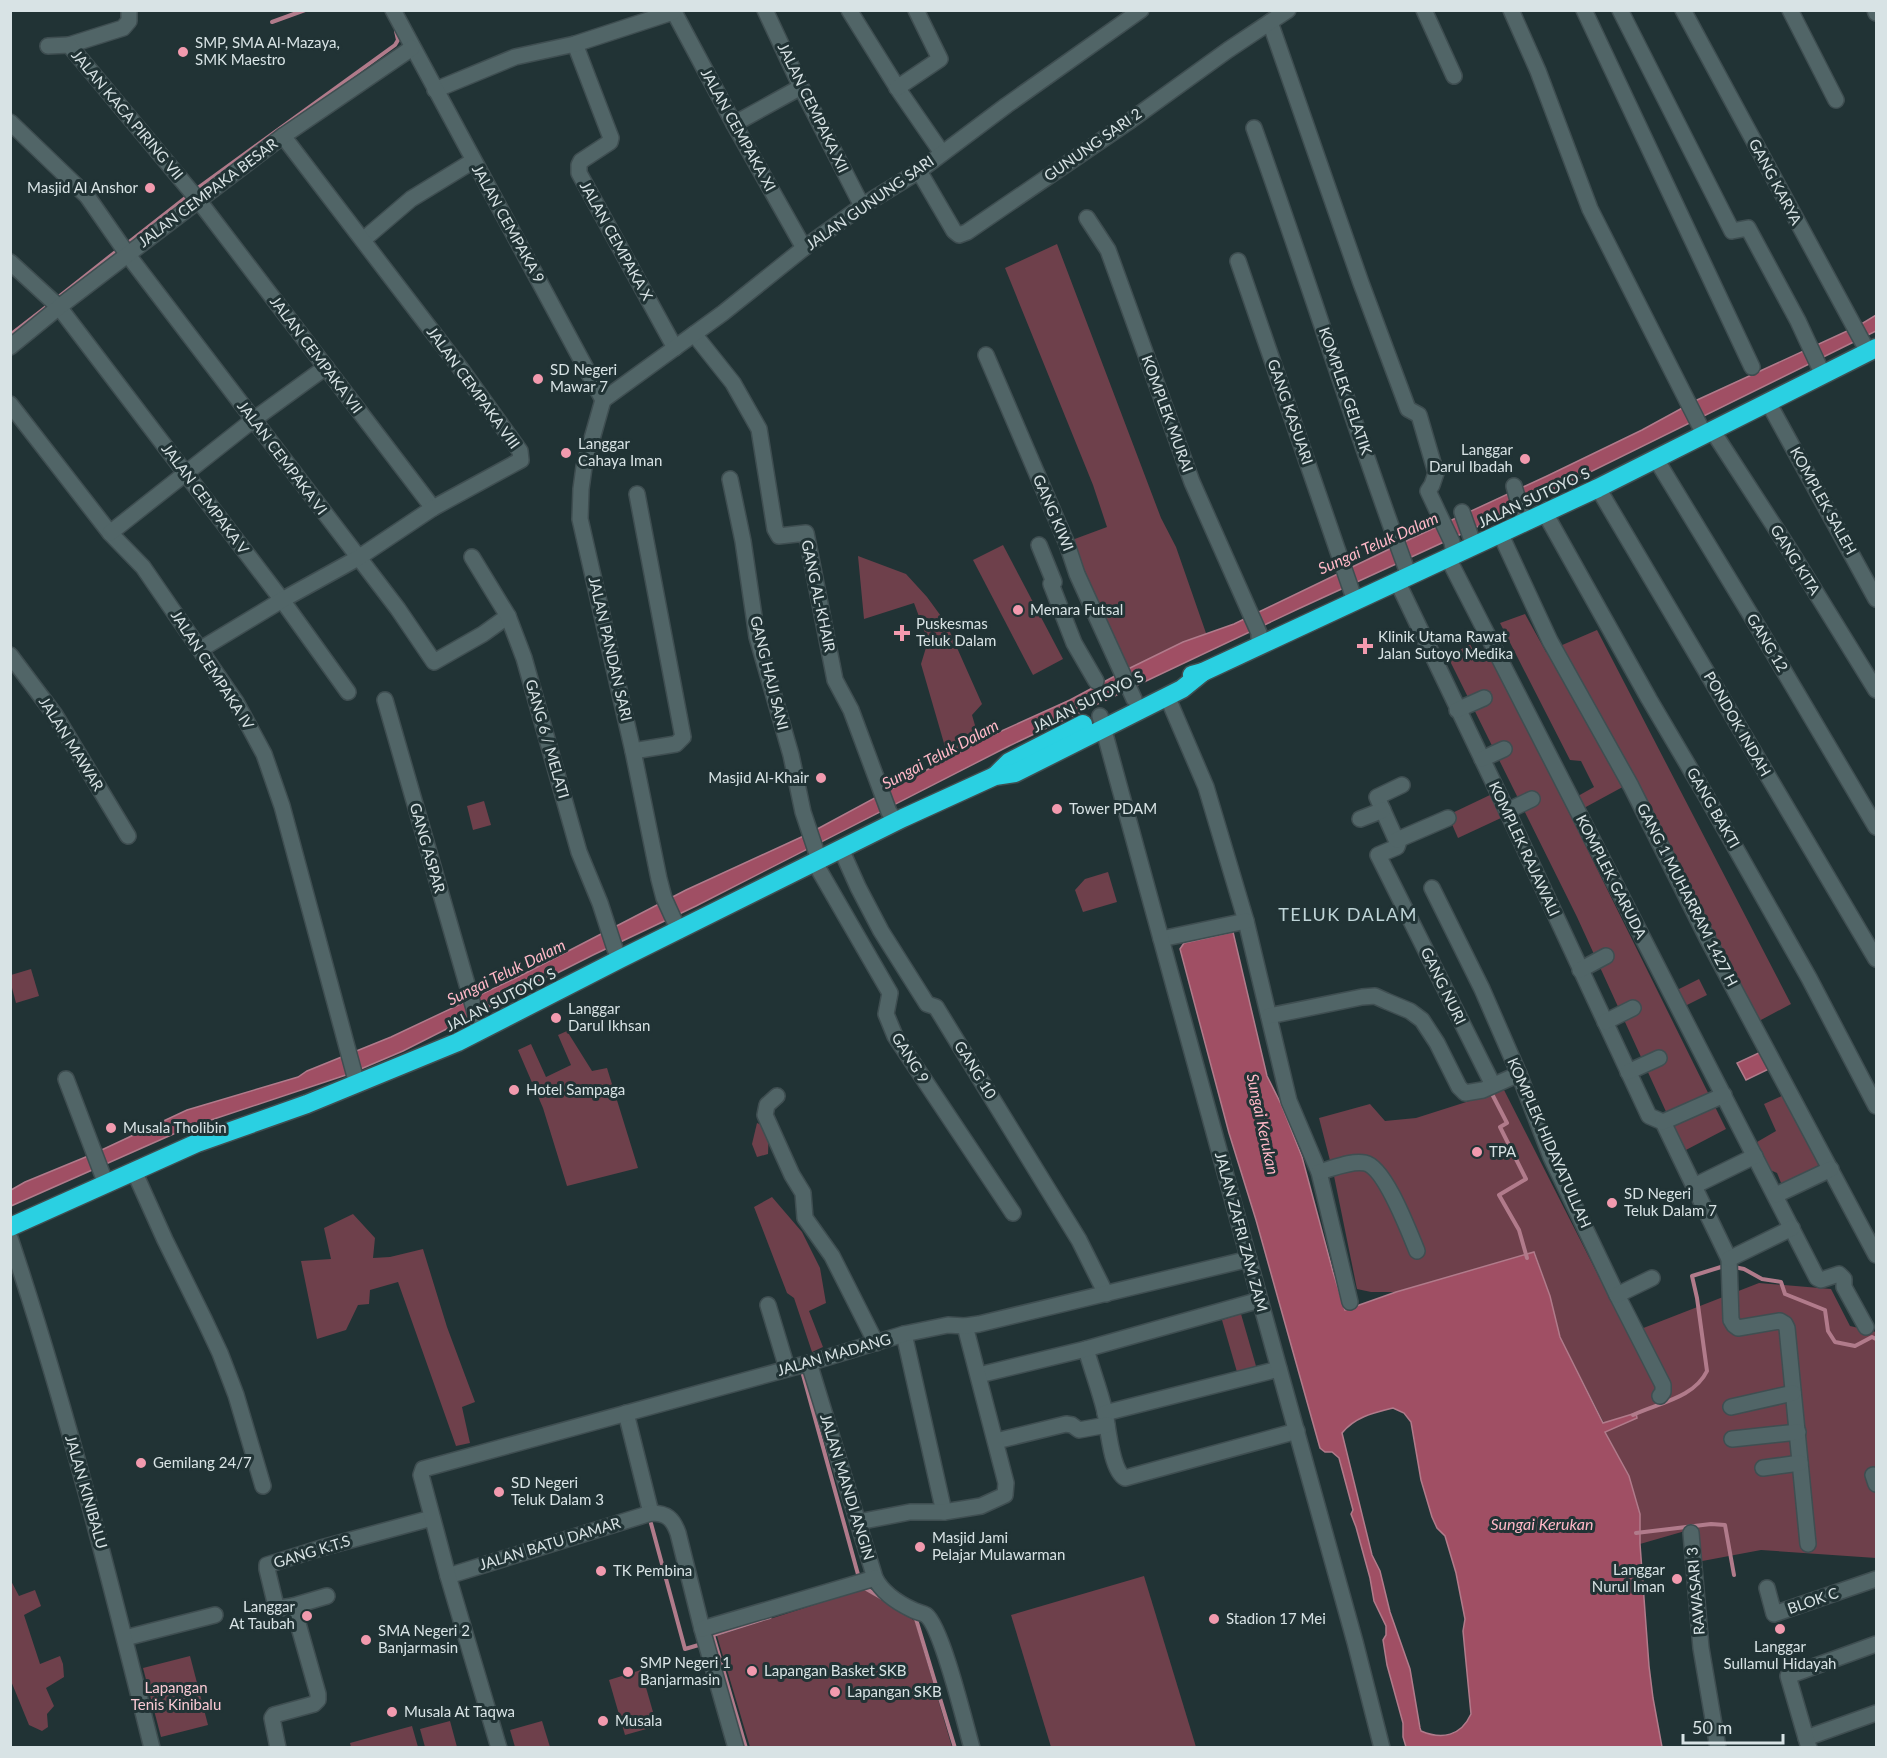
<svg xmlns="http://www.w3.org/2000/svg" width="1887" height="1758" font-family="Lato,sans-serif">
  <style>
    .green { fill: #6e404b }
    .water { fill: #a04f64; stroke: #b17b8b; stroke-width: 1.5; fill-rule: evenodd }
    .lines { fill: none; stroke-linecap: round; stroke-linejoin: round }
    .stream { stroke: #b17b8b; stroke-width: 4 }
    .street-casing { stroke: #3f4e51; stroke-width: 18 }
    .secondary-casing { stroke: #3f4e51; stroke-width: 18 }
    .highway-casing { stroke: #3f4e51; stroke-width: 21 }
    .street { stroke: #516567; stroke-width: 15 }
    .secondary { stroke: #516567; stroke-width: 15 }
    .highway { stroke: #2ad0e2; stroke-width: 18 }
    .poi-dot { fill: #f29aae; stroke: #213335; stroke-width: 2 }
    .labels { text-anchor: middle; stroke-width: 6; stroke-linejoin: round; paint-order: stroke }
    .poi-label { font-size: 15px; fill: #d8e3e5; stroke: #213335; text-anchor: start }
    .street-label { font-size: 15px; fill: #d8e3e5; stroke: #213335 }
    .park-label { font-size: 15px; fill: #f9c9d3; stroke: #213335 }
    .water-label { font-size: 16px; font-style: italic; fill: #ffb8c7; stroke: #213335 }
    .quarter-label { font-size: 18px; letter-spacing: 1.5px; fill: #bfd5d8; stroke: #213335 }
  </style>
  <rect width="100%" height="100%" fill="#213335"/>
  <g class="green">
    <path d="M1057,244L1161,518L1176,547L1207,636L1126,674L1113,645L1101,609L1072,540L1107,527L1093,485L1005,268Z"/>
    <path d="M1003,545L1063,659L1033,675L973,560Z"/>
    <path d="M858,556L906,574L927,597L946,623L982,704L972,715L979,739L948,757L921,664L928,641L914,603L864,619Z"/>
    <path d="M1525,614L1546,652L1597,630L1791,1004L1759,1021L1630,783L1584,808L1578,796L1594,787L1581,761L1570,760L1500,623Z"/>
    <path d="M1470,644L1474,652L1487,647L1726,1129L1684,1151L1577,917L1448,657Z"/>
    <path d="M1490,795L1501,818L1458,838L1448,815Z"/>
    <path d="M484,801L491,825L473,830L467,806Z"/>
    <path d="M1108,872L1117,902L1083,912L1075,890L1085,879Z"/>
    <path d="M31,969L39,996L16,1003L11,984V975Z"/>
    <path d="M1699,979L1707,995L1685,1006L1677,990Z"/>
    <path d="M567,1031L592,1071L607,1068L638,1168L567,1186L543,1108L518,1050L531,1044L546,1077L571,1065L558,1035Z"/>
    <path d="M1504,1090L1628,1334L1759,1283L1831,1289L1850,1326L1876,1332V1558L1761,1550L1697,1562L1692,1529L1640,1544V1514L1629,1476L1605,1431L1637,1418L1636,1414L1604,1423L1560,1337L1550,1296L1535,1253L1396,1292H1371L1357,1289L1334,1176L1319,1118L1370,1104L1385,1121L1416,1118Z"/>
    <path d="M1786,1094L1824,1167L1784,1190L1777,1173L1768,1169L1757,1142L1776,1131L1764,1104Z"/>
    <path d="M757,1123L769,1128L768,1154L757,1157L752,1144Z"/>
    <path d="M772,1197L802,1232L820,1268L826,1303L809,1311L823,1347L812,1352L794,1298L787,1293L754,1207Z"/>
    <path d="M353,1214L375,1238L373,1258L390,1257L423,1249L447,1327L475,1402L462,1407L470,1443L456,1446L398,1282L370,1290L369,1304L358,1305L346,1330L317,1339L301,1261L331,1259L324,1228Z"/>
    <path d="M1241,1314L1256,1366L1237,1372L1222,1320Z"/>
    <path d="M1144,1576L1196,1747H1051L1011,1615Z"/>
    <path d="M10,1579L19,1596L35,1590L41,1606L24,1615L40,1664L60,1656L63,1664L64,1677L46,1688L54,1706L47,1714L48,1727L42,1731L29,1725L11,1681Z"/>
    <path d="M864,1589L915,1621L952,1747H750L717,1636Z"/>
    <path d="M190,1656L208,1725L161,1737L143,1668Z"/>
    <path d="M641,1670L657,1726L625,1735L609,1680Z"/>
    <path d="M450,1721L457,1747H425L420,1729Z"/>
    <path d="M542,1721L550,1747H515L510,1730Z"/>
    <path d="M412,1726L418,1747H351L350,1743Z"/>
  </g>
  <g class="water">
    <path d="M1876,315V331L1505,514L1298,609L1009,746L696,906L593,955L403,1051L349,1074L187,1128L11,1206V1190L25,1182L93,1154L187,1110L298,1077L307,1071L391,1037L520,976L686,890L808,834L986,738L1070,700L1128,669L1183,642L1234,624L1404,542L1547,476L1642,430L1697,400L1858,326Z"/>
    <path d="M1233,932L1267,1076L1282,1106L1302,1157L1333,1272L1345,1310L1396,1292L1534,1252L1550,1296L1560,1337L1603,1423L1636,1413L1637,1418L1605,1432L1629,1476L1640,1514V1544L1649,1666L1653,1698L1662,1747H1406L1403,1737V1723L1387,1665L1383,1640L1386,1635V1626L1374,1601L1370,1578L1356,1527L1351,1514L1353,1510L1339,1458L1332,1452H1325L1320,1448L1256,1220L1229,1133L1180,949L1184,943ZM1393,1408L1404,1413L1411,1422L1421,1480L1432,1517L1437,1528L1445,1536L1456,1573L1465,1619L1463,1631L1471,1714C1461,1736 1442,1740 1421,1731L1420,1728L1410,1669L1390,1612L1380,1571L1372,1555L1342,1433C1355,1417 1373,1413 1393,1408Z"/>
    <path d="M1763,1051L1771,1068L1746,1080L1737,1063Z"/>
  </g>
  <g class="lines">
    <g class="stream">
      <path d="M272,22L305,10"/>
      <path d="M195,190L395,45L398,40L396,31"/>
      <path d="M124,246L189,195"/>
      <path d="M56,299L118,250"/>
      <path d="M10,335L50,304"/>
      <path d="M1491,1092L1507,1123L1500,1127L1526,1179L1499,1195L1519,1230L1527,1258"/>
      <path d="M1734,1267L1744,1269L1762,1279L1781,1282L1785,1294L1825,1310L1828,1331L1835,1342L1855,1346L1872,1337L1876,1339"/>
      <path d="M802,1371L859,1578"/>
      <path d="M1633,1415C1658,1403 1694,1398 1707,1371L1697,1298L1692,1276L1721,1267H1726"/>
      <path d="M649,1516L685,1649L702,1644"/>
      <path d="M1636,1533L1711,1524L1725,1525L1734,1575"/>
      <path d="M863,1587L882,1598"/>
      <path d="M914,1617L916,1619L955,1748"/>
      <path d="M746,1748L713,1635L770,1617"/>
    </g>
    <g class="street-casing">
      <g id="street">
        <path d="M673,10L734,124L804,248"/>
        <path d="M765,10L801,87L862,206"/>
        <path d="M849,10L900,92L942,153"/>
        <path d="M1424,10L1454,76"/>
        <path d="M1511,10L1538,71L1590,209L1704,434"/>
        <path d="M1584,10L1752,367"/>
        <path d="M1620,10L1732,231L1748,228L1798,321L1823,375"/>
        <path d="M1683,10L1868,352"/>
        <path d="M1790,10L1836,100"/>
        <path d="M1875,10L1876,13"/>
        <path d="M1270,22L1361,283L1408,409L1419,415L1436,473L1432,485L1428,491L1452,542L1454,555"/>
        <path d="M575,44L611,138L610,142L581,161L579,165V173L675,348"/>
        <path d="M69,45L123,28L129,21V10"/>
        <path d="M48,46L69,45L199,201L433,508"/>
        <path d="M897,88L940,59L916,10"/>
        <path d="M435,90L515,57L575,44L673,12"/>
        <path d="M10,122L87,196L128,255L398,609L434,662L483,634L508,616"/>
        <path d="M734,124L801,87"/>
        <path d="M1254,128C1307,276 1354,427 1409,576"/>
        <path d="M919,171L954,231L959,235L967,232L1131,120L1228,50L1288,10"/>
        <path d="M1087,218L1108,250L1192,482L1259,633V646"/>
        <path d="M363,240L411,199L473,161"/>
        <path d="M1238,261L1355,601"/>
        <path d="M10,262L59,307L282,600L348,692"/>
        <path d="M694,334L733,383L759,429L775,529L779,536L806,533L835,680L851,710L889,812L897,822"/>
        <path d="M986,355L1067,544L1077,574L1134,699"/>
        <path d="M1768,402L1876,599"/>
        <path d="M10,404L110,533L143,567L236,702L264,754L282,806L357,1084"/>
        <path d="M1712,430L1791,552L1876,690"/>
        <path d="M1656,459L1758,627L1876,827"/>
        <path d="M730,479L743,541L757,637L791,755L803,812L819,860"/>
        <path d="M1514,486L1524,522"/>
        <path d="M1598,488L1876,959"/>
        <path d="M1462,512L1474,546"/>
        <path d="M1545,513L1649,699L1705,794L1809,978L1876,1106"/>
        <path d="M110,533L253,420L326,367"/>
        <path d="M1500,533L1550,641L1631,786L1707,938L1876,1255"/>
        <path d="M1039,545L1054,582L1051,584L1053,589L1074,643L1096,681"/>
        <path d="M472,557L508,616L524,658L579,852L600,903L615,949L620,959"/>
        <path d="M1448,558L1817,1278L1821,1280L1839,1274L1844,1279V1287L1866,1327"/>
        <path d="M1397,581L1507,811L1649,1116L1663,1122L1729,1259L1731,1320L1734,1325L1738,1328L1780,1321L1785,1324L1787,1328L1808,1544"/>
        <path d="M201,649L282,600L358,558L433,508L521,460L520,451L461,369L283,136"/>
        <path d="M10,655L55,715L128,836"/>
        <path d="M1167,696L1206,787L1246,921L1289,1101L1319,1172L1350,1302"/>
        <path d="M385,700L477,1019L478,1032"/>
        <path d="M1457,710L1484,698"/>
        <path d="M633,751L676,744L683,737L637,494"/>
        <path d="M1482,759L1504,749"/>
        <path d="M1402,785L1377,797L1398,844L1397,847L1378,855L1493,1085"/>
        <path d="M1507,811L1532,799"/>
        <path d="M1360,819L1383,810"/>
        <path d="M1397,840L1448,818"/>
        <path d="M841,849L858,887L881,931L927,1004L936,1007L1079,1240L1106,1294"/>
        <path d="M815,863L890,993L886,1014L895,1036L1013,1213"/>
        <path d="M1432,888L1482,989L1519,1074L1551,1157L1617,1295L1663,1385V1392L1660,1396"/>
        <path d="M1161,939L1246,921"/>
        <path d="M1580,970L1606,956"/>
        <path d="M1269,1016L1362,997L1375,996L1386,1001L1410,1011L1422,1020L1437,1043L1459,1087L1465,1093L1483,1090L1519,1074"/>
        <path d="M1605,1022L1633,1008"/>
        <path d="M1628,1072L1659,1058"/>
        <path d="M66,1079L106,1184"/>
        <path d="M777,1096L767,1105L765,1115L792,1175L803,1193L805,1218L832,1256L876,1343"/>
        <path d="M1663,1122L1724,1095"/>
        <path d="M134,1171L165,1240L204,1319L220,1353L236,1395L263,1486"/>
        <path d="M1319,1172C1332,1169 1351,1160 1365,1163C1385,1167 1409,1232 1417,1251"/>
        <path d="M1694,1186L1755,1156"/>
        <path d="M1776,1195L1831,1169"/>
        <path d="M1729,1259L1792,1228"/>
        <path d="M1617,1295L1652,1278"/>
        <path d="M768,1305L787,1368"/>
        <path d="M904,1334L944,1512"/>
        <path d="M1086,1349C1092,1370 1100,1391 1105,1412C1108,1427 1111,1470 1125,1478L1297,1431"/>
        <path d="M809,1363L875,1578C882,1592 898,1603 913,1610C917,1612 923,1613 926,1615C942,1627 965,1724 972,1748"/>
        <path d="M979,1375L1086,1349L1260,1300"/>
        <path d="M1731,1407L1793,1393"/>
        <path d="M626,1413L651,1513"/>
        <path d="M1105,1413L1279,1369"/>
        <path d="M1732,1439L1798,1432"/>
        <path d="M996,1441L1066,1424L1072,1425L1079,1430L1107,1425"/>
        <path d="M1763,1468L1800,1463"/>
        <path d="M1873,1475L1876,1484"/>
        <path d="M858,1522L910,1512H944L981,1506L1005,1495L1006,1483L965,1326"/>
        <path d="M1691,1533L1701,1648L1718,1748"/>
        <path d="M448,1576L651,1513C667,1513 673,1519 678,1533L702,1629L736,1748"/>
        <path d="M1767,1588L1774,1614L1876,1579"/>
        <path d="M293,1606L327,1596"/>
        <path d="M702,1629L875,1578"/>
        <path d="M125,1638L215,1615"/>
        <path d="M1806,1738L1876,1713"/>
        <path d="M278,1748L272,1718L274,1715L314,1704L318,1700V1694L293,1606L280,1608L276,1606L267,1569V1565L321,1548L432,1518"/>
        <path d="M499,1748L448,1576L421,1475L423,1469L809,1363L904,1334L948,1325L965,1326L979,1324L1249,1259"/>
        <path d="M1809,1748L1788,1676L1876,1644"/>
      </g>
    </g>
    <g class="secondary-casing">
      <g id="secondary">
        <path d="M393,10L603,400"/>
        <path d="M10,347L59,307L283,136L412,48"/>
        <path d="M603,400L723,313L804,248L862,206L919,171L1007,105L1141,10"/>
        <path d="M603,400L584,467L581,489L580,519L633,751L659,879L664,898L679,931"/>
        <path d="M1100,716L1260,1300L1355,1642L1382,1748"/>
        <path d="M10,1238C66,1406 109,1576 152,1748"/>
      </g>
    </g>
    <g class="highway-casing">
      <g id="highway">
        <path d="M1192,675L1203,672L1598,488L1876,348"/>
        <path d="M995,776L1009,762L1083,724"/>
        <path d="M10,1227L197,1143L307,1104L458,1042L620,959L903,818L995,776L1015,773L1182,689L1203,672"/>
      </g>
    </g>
    <use href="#street" class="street"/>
    <use href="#secondary" class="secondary"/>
    <use href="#highway" class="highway"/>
  </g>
  <g class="poi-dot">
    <circle cx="183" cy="52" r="6"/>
    <circle cx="150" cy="188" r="6"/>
    <circle cx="538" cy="379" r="6"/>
    <circle cx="566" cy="453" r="6"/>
    <circle cx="1525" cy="459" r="6"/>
    <circle cx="1018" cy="610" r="6"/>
    <path d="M899 624h6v6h6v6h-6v6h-6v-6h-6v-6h6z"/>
    <path d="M1362 637h6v6h6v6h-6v6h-6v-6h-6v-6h6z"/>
    <circle cx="821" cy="778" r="6"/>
    <circle cx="1057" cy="809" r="6"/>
    <circle cx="556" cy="1018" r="6"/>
    <circle cx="514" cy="1090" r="6"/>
    <circle cx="111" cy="1128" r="6"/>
    <circle cx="1477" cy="1152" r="6"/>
    <circle cx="1612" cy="1203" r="6"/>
    <circle cx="141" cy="1463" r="6"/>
    <circle cx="499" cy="1492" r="6"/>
    <circle cx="920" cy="1547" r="6"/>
    <circle cx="601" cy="1571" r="6"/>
    <circle cx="1677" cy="1579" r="6"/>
    <circle cx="307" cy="1616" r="6"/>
    <circle cx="1214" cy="1619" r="6"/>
    <circle cx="1780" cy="1629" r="6"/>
    <circle cx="366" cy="1640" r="6"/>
    <circle cx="752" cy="1671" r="6"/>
    <circle cx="628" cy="1672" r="6"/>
    <circle cx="835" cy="1692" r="6"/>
    <circle cx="392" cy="1712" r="6"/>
    <circle cx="603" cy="1721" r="6"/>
  </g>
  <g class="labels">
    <g class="poi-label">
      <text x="195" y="48">SMP, SMA Al-Mazaya,<tspan x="195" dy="17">SMK Maestro</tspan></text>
      <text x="138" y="193" text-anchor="end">Masjid Al Anshor</text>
      <text x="550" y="375">SD Negeri<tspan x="550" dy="17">Mawar 7</tspan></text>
      <text x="578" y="449">Langgar<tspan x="578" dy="17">Cahaya Iman</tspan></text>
      <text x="1513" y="455" text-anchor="end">Langgar<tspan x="1513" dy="17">Darul Ibadah</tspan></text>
      <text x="1030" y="615">Menara Futsal</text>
      <text x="916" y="629">Puskesmas<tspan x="916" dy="17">Teluk Dalam</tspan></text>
      <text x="1378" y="642">Klinik Utama Rawat<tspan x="1378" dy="17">Jalan Sutoyo Medika</tspan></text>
      <text x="809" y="783" text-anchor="end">Masjid Al-Khair</text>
      <text x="1069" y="814">Tower PDAM</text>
      <text x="568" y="1014">Langgar<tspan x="568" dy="17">Darul Ikhsan</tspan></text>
      <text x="526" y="1095">Hotel Sampaga</text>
      <text x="123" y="1133">Musala Tholibin</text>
      <text x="1489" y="1157">TPA</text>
      <text x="1624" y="1199">SD Negeri<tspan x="1624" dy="17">Teluk Dalam 7</tspan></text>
      <text x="153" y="1468">Gemilang 24/7</text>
      <text x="511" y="1488">SD Negeri<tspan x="511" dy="17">Teluk Dalam 3</tspan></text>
      <text x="932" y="1543">Masjid Jami<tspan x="932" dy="17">Pelajar Mulawarman</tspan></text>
      <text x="1665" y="1575" text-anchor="end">Langgar<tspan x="1665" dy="17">Nurul Iman</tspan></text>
      <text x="613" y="1576">TK Pembina</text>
      <text x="295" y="1612" text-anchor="end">Langgar<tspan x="295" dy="17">At Taubah</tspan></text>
      <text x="1226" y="1624">Stadion 17 Mei</text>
      <text x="378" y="1636">SMA Negeri 2<tspan x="378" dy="17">Banjarmasin</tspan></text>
      <text x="1780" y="1652" text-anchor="middle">Langgar<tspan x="1780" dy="17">Sullamul Hidayah</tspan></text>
      <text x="640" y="1668">SMP Negeri 1<tspan x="640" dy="17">Banjarmasin</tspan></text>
      <text x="764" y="1676">Lapangan Basket SKB</text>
      <text x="847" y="1697">Lapangan SKB</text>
      <text x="404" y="1717">Musala At Taqwa</text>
      <text x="615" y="1726">Musala</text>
    </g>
    <g class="street-label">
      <text transform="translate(813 108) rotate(64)" y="5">JALAN CEMPAKA XII</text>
      <text transform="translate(127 115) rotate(50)" y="5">JALAN KACA PIRING VII</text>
      <text transform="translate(738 130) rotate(61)" y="5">JALAN CEMPAKA XI</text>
      <text transform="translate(1093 145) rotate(-35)" y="5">GUNUNG SARI 2</text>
      <text transform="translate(1775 182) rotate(62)" y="5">GANG KARYA</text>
      <text transform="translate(208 193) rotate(-37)" y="5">JALAN CEMPAKA BESAR</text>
      <text transform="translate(870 203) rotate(-35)" y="5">JALAN GUNUNG SARI</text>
      <text transform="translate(508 224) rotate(61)" y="5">JALAN CEMPAKA 9</text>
      <text transform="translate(616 241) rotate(61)" y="5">JALAN CEMPAKA X</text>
      <text transform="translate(316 355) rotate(53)" y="5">JALAN CEMPAKA VII</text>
      <text transform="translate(473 388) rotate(54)" y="5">JALAN CEMPAKA VIII</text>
      <text transform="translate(1345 391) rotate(71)" y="5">KOMPLEK GELATIK</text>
      <text transform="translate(1290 412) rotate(71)" y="5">GANG KASUARI</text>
      <text transform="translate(1167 414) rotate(70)" y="5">KOMPLEK MURAI</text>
      <text transform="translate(282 458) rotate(53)" y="5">JALAN CEMPAKA VI</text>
      <text transform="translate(1534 498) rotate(-25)" y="5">JALAN SUTOYO S</text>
      <text transform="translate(205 499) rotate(53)" y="5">JALAN CEMPAKA V</text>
      <text transform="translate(1823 501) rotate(61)" y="5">KOMPLEK SALEH</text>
      <text transform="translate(1053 513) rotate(67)" y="5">GANG KIWI</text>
      <text transform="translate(1795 560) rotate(58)" y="5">GANG KITA</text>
      <text transform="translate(818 596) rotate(78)" y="5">GANG AL-KHAIR</text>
      <text transform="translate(1767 643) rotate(59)" y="5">GANG 12</text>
      <text transform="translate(610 649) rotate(77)" y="5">JALAN PANDAN SARI</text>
      <text transform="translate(212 670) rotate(57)" y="5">JALAN CEMPAKA IV</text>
      <text transform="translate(769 673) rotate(76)" y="5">GANG HAJI SANI</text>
      <text transform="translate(1088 702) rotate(-26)" y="5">JALAN SUTOYO S</text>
      <text transform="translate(1737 724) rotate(60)" y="5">PONDOK INDAH</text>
      <text transform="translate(547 739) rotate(74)" y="5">GANG 6 / MELATI</text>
      <text transform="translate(71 744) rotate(58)" y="5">JALAN MAWAR</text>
      <text transform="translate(1713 808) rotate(60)" y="5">GANG BAKTI</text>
      <text transform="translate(427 848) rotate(74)" y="5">GANG ASPAR</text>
      <text transform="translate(1524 849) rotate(65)" y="5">KOMPLEK RAJAWALI</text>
      <text transform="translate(1611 877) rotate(63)" y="5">KOMPLEK GARUDA</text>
      <text transform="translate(1687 895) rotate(63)" y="5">GANG 1 MUHARRAM 1427 H</text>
      <text transform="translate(1443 986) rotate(64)" y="5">GANG NURI</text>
      <text transform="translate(501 1000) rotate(-27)" y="5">JALAN SUTOYO S</text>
      <text transform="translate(910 1058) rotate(58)" y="5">GANG 9</text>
      <text transform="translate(975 1070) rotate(58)" y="5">GANG 10</text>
      <text transform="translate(1549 1143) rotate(66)" y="5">KOMPLEK HIDAYATULLAH</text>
      <text transform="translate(1241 1232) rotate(75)" y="5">JALAN ZAFRI ZAM ZAM</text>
      <text transform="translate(834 1355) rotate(-16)" y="5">JALAN MADANG</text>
      <text transform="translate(847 1487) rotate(73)" y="5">JALAN MANDI ANGIN</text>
      <text transform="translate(86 1492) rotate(74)" y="5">JALAN KINIBALU</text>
      <text transform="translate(550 1544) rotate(-17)" y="5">JALAN BATU DAMAR</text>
      <text transform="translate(312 1552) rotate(-17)" y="5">GANG K.T.S</text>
      <text transform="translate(1696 1591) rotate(-95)" y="5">RAWASARI 3</text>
      <text transform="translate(1813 1601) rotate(-19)" y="5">BLOK C</text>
    </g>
    <g class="park-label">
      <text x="176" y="1693">Lapangan<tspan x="176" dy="17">Tenis Kinibalu</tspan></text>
    </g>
    <g class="water-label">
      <text transform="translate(1378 543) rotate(-24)" y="6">Sungai Teluk Dalam</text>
      <text transform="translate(940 754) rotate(-28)" y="6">Sungai Teluk Dalam</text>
      <text transform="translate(506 972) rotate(-26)" y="6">Sungai Teluk Dalam</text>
      <text transform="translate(1263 1124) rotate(78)" y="6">Sungai Kerukan</text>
      <text x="1542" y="1530">Sungai Kerukan</text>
    </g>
    <g class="quarter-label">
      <text x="1348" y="921">TELUK DALAM</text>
    </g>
  </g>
  <rect width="1887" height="1758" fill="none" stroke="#d8e3e5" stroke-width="24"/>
  <path d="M1683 1734v9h100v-9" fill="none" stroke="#d8e3e5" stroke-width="3"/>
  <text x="1692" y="1734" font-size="18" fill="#d8e3e5" stroke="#213335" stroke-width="4.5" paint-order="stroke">50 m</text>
</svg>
